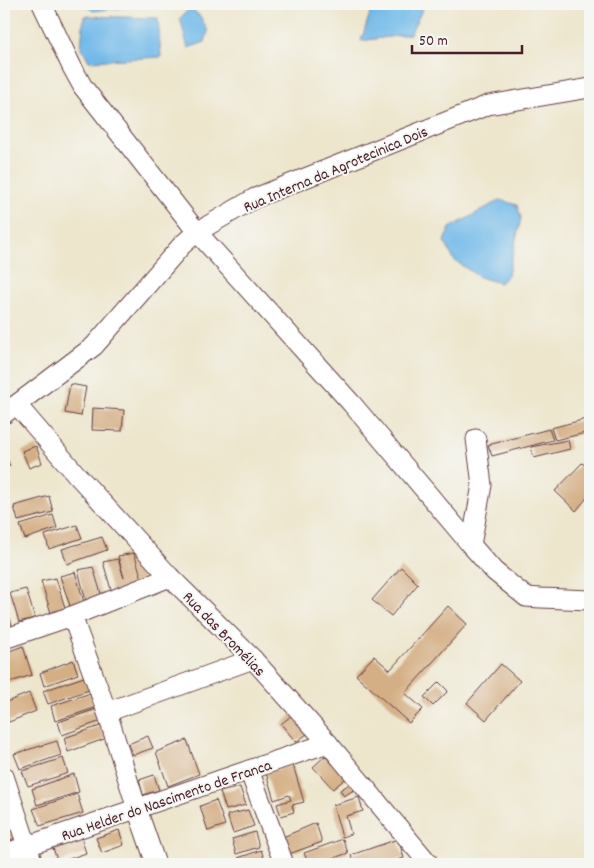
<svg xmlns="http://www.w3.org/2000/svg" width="594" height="868" font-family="Dekko,sans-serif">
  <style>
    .water { fill: #71b9e9; stroke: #5e6c8a }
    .building { fill: #d4af85 }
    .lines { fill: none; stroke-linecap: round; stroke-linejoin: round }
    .minor-casing { stroke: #623d43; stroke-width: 21 }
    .minor { stroke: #fff; stroke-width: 19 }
    .labels { text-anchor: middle; stroke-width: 4; stroke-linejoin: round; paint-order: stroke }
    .street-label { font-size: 16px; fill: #4a1f2b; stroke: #f6f6f2 }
  </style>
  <rect width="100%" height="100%" fill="#f6f6f2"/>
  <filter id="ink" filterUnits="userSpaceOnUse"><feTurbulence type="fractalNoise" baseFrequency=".02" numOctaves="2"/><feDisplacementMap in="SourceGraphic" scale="10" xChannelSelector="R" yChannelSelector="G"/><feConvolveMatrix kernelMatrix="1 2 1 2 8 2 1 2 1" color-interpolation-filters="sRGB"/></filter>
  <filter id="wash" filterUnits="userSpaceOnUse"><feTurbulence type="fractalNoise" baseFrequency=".0096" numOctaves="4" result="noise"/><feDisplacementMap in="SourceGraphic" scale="20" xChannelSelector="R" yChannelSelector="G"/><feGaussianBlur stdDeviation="1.12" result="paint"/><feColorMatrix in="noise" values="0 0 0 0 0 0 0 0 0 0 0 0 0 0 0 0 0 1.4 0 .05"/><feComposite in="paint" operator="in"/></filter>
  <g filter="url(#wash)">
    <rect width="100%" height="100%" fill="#ede6cd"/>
    <g class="water">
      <path d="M85,4H151L93,11L85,5Z"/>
      <path d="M373,4H425L410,34L361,41Z"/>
      <path d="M190,8L200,16L208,31L205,42L188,48L180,18Z"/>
      <path d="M84,16L158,18L161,57L89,61L81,46Z"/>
      <path d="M500,200L517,205L521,218L508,275L500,283L479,277L454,260L444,241L450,228Z"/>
    </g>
    <g id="blocks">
      <g class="building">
        <path d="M70,384L86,387L81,416L65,413Z"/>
        <path d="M93,408L124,410L122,431L92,430Z"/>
        <path d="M590,418V432L555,440L551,428Z"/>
        <path d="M549,429L553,440L492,456L488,445Z"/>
        <path d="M568,440L570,449L534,458L531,447Z"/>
        <path d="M36,446L42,463L29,468L22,451Z"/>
        <path d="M4,450L10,466L4,468Z"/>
        <path d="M582,463L590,469V494L576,511L555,491Z"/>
        <path d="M49,496L53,512L18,521L14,506Z"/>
        <path d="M53,515L57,528L25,539L20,525Z"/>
        <path d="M77,525L82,538L49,549L45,535Z"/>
        <path d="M102,537L107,550L67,564L62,549Z"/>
        <path d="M134,553L143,582L112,593L103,562L118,559L124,578L118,556Z"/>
        <path d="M93,567L102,597L86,601L78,570Z"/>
        <path d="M401,567L418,584L391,616L372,600Z"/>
        <path d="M75,572L84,602L70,606L60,576Z"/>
        <path d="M56,578L65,608L51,613L41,581Z"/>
        <path d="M26,589L35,618L19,622L10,593Z"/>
        <path d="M4,601L13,628L4,631Z"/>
        <path d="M448,606L467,624L405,693L423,709L409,723L356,675L374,656L390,670Z"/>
        <path d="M23,646L32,675L4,684V653Z"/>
        <path d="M73,660L78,674L44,686L40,673Z"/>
        <path d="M501,664L520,681L486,720L467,703Z"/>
        <path d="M84,677L89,690L48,704L43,691Z"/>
        <path d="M439,682L448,691L433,706L424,697Z"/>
        <path d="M29,693L36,711L9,722L4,709V703Z"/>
        <path d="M91,693L95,708L55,721L51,706Z"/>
        <path d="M97,709L101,721L62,735L58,722Z"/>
        <path d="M292,715L307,734L296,742L281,724Z"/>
        <path d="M103,725L107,738L68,752L64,738Z"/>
        <path d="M148,736L153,748L133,755L128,744Z"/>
        <path d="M187,740L199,774L168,786L156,752Z"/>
        <path d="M57,741L61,755L20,769L14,754Z"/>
        <path d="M325,756L346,778L333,789L313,767Z"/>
        <path d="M63,758L68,773L28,786L22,771Z"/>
        <path d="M293,765L304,802L292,805L294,812L281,816L277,804L291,800L289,795L274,800L266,773Z"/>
        <path d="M74,774L79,792L37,805L32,789Z"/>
        <path d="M154,775L159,790L143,795L139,780Z"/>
        <path d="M353,782L357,788L344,796L340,790Z"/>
        <path d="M240,787L246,805L226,810L220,792Z"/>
        <path d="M77,794L83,813L40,826L33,809Z"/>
        <path d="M359,797L363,811L346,816L351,834L342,837L333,805Z"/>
        <path d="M216,800L225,825L208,831L200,806Z"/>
        <path d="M4,802L17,837L4,843Z"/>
        <path d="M248,810L254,826L233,833L227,815Z"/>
        <path d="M316,823L322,842L289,854L283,837Z"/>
        <path d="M119,830L124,845L102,853L96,838Z"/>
        <path d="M255,832L259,847L236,854L232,839Z"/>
        <path d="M81,837L86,853L58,863L53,848Z"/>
        <path d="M343,839L348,853L317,864H309L304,853Z"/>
        <path d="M398,839L404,858L385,864H354L351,855Z"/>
        <path d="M261,850L266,864H240L238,858Z"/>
        <path d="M23,859L25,864H7Z"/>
      </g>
    </g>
  </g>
  <g filter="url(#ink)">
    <use href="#blocks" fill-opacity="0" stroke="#623d43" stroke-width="1"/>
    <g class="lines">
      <g class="minor-casing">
        <g id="minor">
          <path d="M42,4L72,67L83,87L197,232L352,404L471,545L494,571L526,597L541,598L590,600"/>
          <path d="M17,405L76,474L170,577L253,659L328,743L429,864"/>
          <path d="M4,414L94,346L182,245L197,232L255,198L488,105L590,88"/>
          <path d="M471,545L482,485L476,439"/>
          <path d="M72,616L107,712L137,809L156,864"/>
          <path d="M4,639L72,616L170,577"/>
          <path d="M107,712L253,659"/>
          <path d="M249,770L284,864"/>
          <path d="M4,776L33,864"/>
          <path d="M4,854L328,743"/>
        </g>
      </g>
      <use href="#minor" class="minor"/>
    </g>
  </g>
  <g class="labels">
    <g class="street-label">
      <text transform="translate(335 168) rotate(-23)" y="6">Rua Interna da Agrotecinica Dois</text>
      <text transform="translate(225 633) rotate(46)" y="6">Rua das Bromélias</text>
      <text transform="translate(166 799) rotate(-19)" y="6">Rua Helder do Nascimento de Franca</text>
    </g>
  </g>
  <rect width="594" height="868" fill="none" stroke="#f6f6f2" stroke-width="20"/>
  <path d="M412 45v8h110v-8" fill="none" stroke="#4a1f2b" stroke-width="2.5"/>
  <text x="419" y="45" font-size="15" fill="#4a1f2b" stroke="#f6f6f2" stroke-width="4" paint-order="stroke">50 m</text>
</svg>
